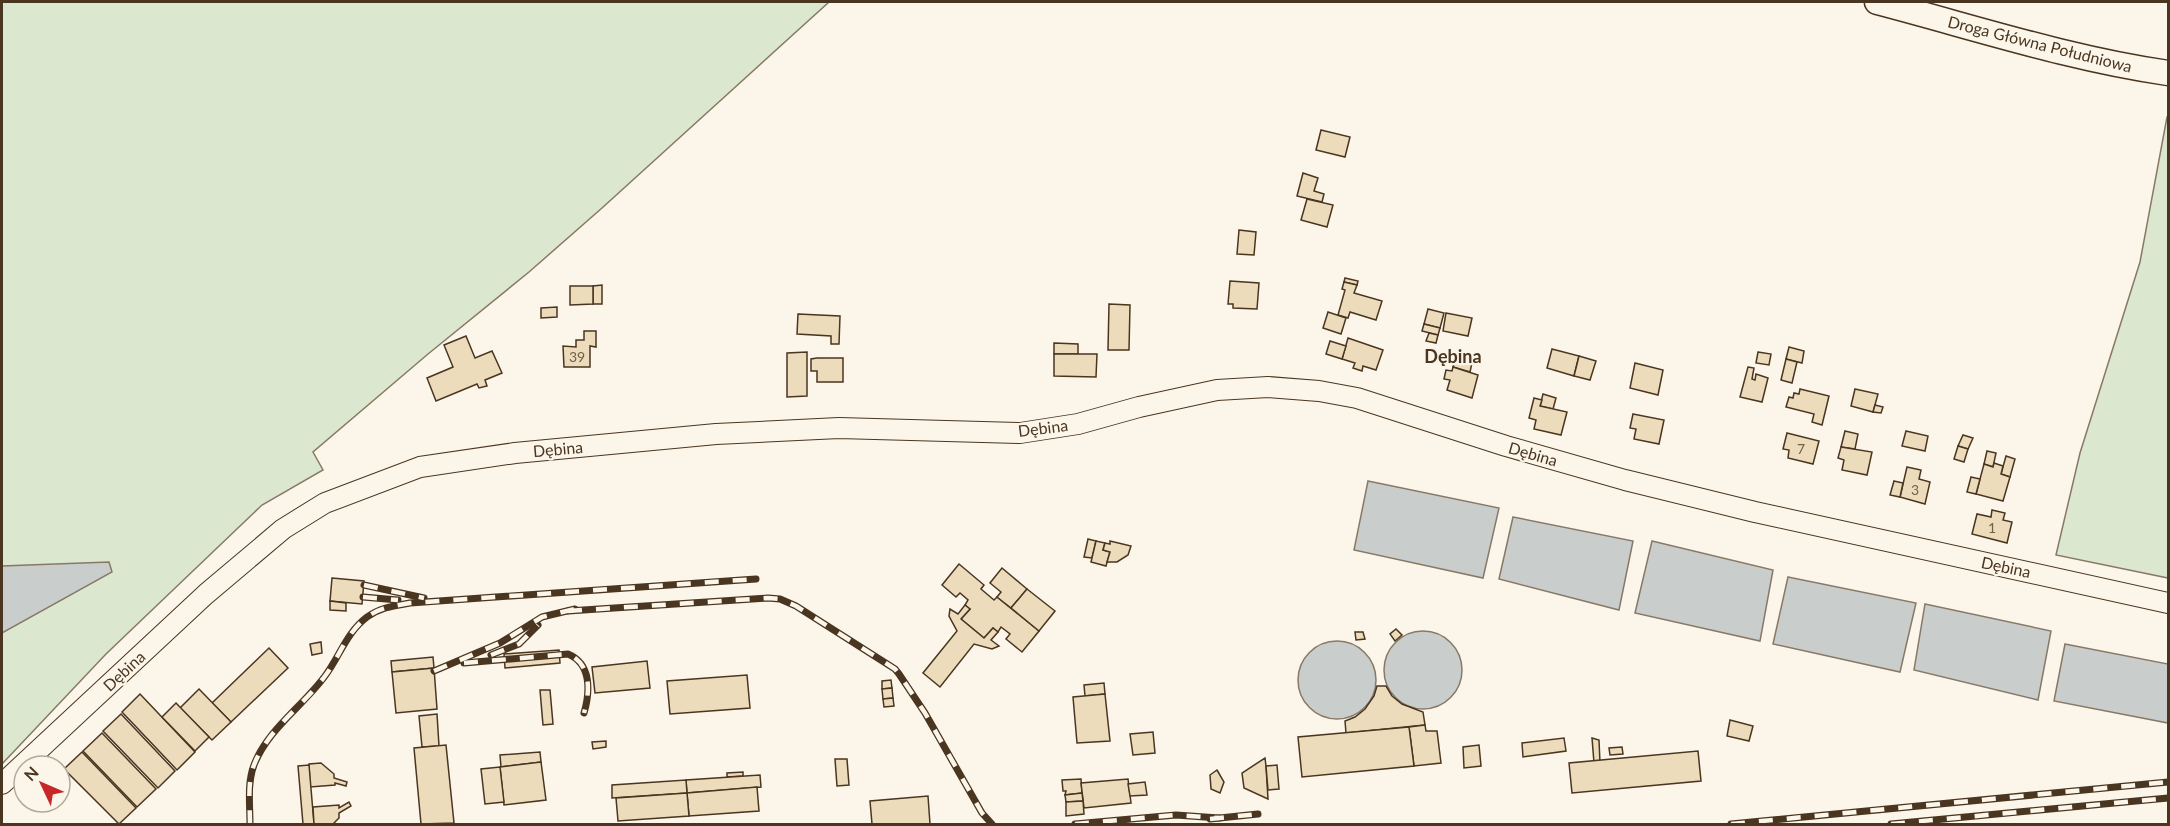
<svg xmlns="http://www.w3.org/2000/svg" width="2170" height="826" font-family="Lato,sans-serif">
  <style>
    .green { fill: #dce7d0; stroke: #887966; stroke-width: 1.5 }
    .water { fill: #c9cecd; stroke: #887966; stroke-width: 1.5 }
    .building { fill: #ecdcbc; stroke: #4a3520; stroke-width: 1.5 }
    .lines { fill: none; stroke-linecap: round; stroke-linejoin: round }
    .minor-casing { stroke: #4a3520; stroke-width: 22 }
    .major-casing { stroke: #4a3520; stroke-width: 27 }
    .minor { stroke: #fbf6e9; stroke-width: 20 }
    .major { stroke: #fbf6e9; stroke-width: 24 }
    .rail-casing { stroke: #4a3520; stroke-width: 7 }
    .rail { stroke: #fbf6e9; stroke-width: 4.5; stroke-dasharray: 14; stroke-linecap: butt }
    .labels { text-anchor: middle; stroke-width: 4.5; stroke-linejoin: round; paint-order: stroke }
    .number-label { font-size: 14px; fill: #725f47 }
    .street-label { font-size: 16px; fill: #4a3520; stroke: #fbf6e9 }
    .neighbourhood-label { font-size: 18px; font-weight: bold; fill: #4a3520; stroke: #fbf6e9 }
  </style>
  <rect width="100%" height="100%" fill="#fbf6e9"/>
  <g class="green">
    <path d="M2,2H829L602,208L529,272L428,354L313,452L323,470L262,505L106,654L2,764Z"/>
    <path d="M2167,117H2168V578L2056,555L2080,453L2140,262Z"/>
  </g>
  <g class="water">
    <path d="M1368,481L1499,508L1483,578L1354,550Z"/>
    <path d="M1513,517L1633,541L1619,610L1499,579Z"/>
    <path d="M1652,541L1773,570L1760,641L1635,613Z"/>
    <path d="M109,562L112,572L2,633V566Z"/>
    <path d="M1788,577L1916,603L1900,672L1773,644Z"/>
    <path d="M1925,604L2051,631L2038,700L1914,670Z"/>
    <circle cx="1423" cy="670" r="39"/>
    <circle cx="1337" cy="680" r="39"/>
    <path d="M2065,644L2168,664V723L2054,701Z"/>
  </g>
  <g class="building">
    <path d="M1321,130L1350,137L1345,157L1316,150Z"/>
    <path d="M1303,173L1318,178L1314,191L1324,194L1322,202L1297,196Z"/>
    <path d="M1307,199L1333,205L1327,227L1301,220Z"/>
    <path d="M1239,230L1256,232L1254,255L1237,254Z"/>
    <path d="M1345,278L1358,281L1357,285L1344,282Z"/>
    <path d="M1230,281L1259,283L1257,309L1233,308V304H1228Z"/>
    <path d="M1344,282L1357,285L1354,293L1382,301L1376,320L1350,312L1348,318L1338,315L1345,290L1342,289Z"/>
    <path d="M602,285V304H593V286Z"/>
    <path d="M570,286H593V304L570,305Z"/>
    <path d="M1109,304L1130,305L1129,350H1108Z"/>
    <path d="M557,307V317L541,318V308Z"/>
    <path d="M1428,309L1444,313L1440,328L1424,324Z"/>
    <path d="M1328,312L1346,318L1341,334L1323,328Z"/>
    <path d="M1446,313L1472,318L1468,336L1443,331Z"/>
    <path d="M798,314L840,316L839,344H831V336L797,334Z"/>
    <path d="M1424,324L1440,328L1438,335L1422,331Z"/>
    <path d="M584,331H596V347L590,346V367H564L563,346L576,347V340H584Z"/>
    <path d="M1429,333L1438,335L1436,343L1426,341Z"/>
    <path d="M466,336L475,358L492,351L502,373L485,380L487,386L479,388L477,384L436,401L427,378L453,367L444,345Z"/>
    <path d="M1348,338L1383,350L1376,370L1363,366L1362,371L1353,368L1355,363L1342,359Z"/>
    <path d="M1330,341L1346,346L1342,359L1326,354Z"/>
    <path d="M1054,343L1078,344V354H1054Z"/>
    <path d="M1789,347L1804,351L1802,363L1786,359Z"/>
    <path d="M1552,349L1579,356L1574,376L1547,368Z"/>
    <path d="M807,352V396L787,397V353Z"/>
    <path d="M1758,352L1771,354L1769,365L1756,363Z"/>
    <path d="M1457,353L1473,358L1470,372L1453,367Z"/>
    <path d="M1054,354H1097L1096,377L1054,376Z"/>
    <path d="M1579,356L1596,361L1590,380L1574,376Z"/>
    <path d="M817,358H843V382H817V371H811V359Z"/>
    <path d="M1786,359L1797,362L1792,383L1781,380Z"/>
    <path d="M1635,363L1663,370L1658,395L1630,388Z"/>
    <path d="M1453,367L1478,375L1472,398L1447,390L1450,380L1444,379L1446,370L1452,371Z"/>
    <path d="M1748,367L1754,368L1752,379L1755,380L1756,374L1768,378L1762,402L1740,397Z"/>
    <path d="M1800,389L1829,396L1822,425L1812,422L1814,414L1786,407L1789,397L1793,398L1794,393L1799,394Z"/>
    <path d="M1855,389L1878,394L1873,412L1851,406Z"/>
    <path d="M1543,394L1556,398L1553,409L1540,406Z"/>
    <path d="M1534,398L1542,400L1540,406L1567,412L1561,435L1534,429L1536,420L1529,418Z"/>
    <path d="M1875,405L1883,407L1881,413L1873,412Z"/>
    <path d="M1633,414L1664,420L1659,444L1634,439L1636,429L1630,428Z"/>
    <path d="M1845,431L1858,434L1855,449L1841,447Z"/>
    <path d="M1906,431L1928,436L1925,451L1902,446Z"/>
    <path d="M1787,433L1819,441L1813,464L1788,458L1789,450L1783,449Z"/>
    <path d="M1963,435L1973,438L1968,449L1958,446Z"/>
    <path d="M1958,446L1968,449L1964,462L1954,459Z"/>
    <path d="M1841,447L1872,452L1867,475L1842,470L1844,460L1838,458Z"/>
    <path d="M1987,451L1996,453L1993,467L1984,464Z"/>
    <path d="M2006,456L2015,459L2010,477L2001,474Z"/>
    <path d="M1994,463L2003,466L2001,474L2010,477L2003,501L1976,494L1984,464L1993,467Z"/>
    <path d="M1907,467L1921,470L1919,479L1930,482L1925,504L1900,497Z"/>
    <path d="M1971,477L1980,479L1976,494L1967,492Z"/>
    <path d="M1894,481L1903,483L1900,497L1890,495Z"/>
    <path d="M1992,510L2005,513L2003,520L2012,522L2007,543L1972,534L1977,514L1991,517Z"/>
    <path d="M1088,539L1096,541L1092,558L1084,557Z"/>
    <path d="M1096,541L1105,543L1103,550L1110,552L1106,566L1091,562Z"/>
    <path d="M1110,541L1131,546L1128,555L1117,562H1107L1110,552L1103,550L1105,543L1110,544Z"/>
    <path d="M959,564L984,585L981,589L994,600L997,597L1039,631L1022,652L1006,639L1010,634L1001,627L998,632L993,628L984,638L961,619L970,609L965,605L968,600L960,593L956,597L942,585Z"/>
    <path d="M1002,568L1027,589L1011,608L997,597L1001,592L990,583Z"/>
    <path d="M332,578L364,581L362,604L330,601Z"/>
    <path d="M1027,589L1055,611L1039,631L1011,608Z"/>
    <path d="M330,601L346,603V611L330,610Z"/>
    <path d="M965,605L970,609L961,619L984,638L993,628L998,632L991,640L999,646L992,649L974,644L940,687L923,673L957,631L949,616L950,609L958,614Z"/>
    <path d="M1396,629L1402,635L1395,641L1390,634Z"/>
    <path d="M1355,632H1363L1365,639L1356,640Z"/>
    <path d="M321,642L322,653L312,655L310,644Z"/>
    <path d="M269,648L288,668L231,722L212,703Z"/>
    <path d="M559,650L560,663L505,668L504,654Z"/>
    <path d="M433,657L434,668L392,672L391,661Z"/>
    <path d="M647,661L650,688L595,693L592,667Z"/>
    <path d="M434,668L437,709L396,713L392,672Z"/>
    <path d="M747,675L750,708L670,714L667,681Z"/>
    <path d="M891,680L892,688L882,689V681Z"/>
    <path d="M1104,683L1105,694L1085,696L1084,685Z"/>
    <path d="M1377,686H1386L1392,696L1402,704L1423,712L1425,725L1346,733L1345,721L1355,717L1365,709L1374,696Z"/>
    <path d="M892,688L893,698L883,699L882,689Z"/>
    <path d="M199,689L231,722L212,740L180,708Z"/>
    <path d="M540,690H550L553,724L543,725Z"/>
    <path d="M140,694L195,752L177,770L122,712Z"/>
    <path d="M1105,694L1110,741L1077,743L1073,697Z"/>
    <path d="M893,698L894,706L884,707L883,699Z"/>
    <path d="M176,703L209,737L195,751L162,717Z"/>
    <path d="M121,714L175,771L158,788L103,731Z"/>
    <path d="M437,714L439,746L422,747L419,716Z"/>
    <path d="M1730,720L1753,726L1749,741L1727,736Z"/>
    <path d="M1425,725L1426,731H1437L1441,763L1414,766L1409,727Z"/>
    <path d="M1409,727L1414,766L1302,777L1298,737Z"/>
    <path d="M1153,732L1155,753L1133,755L1130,734Z"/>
    <path d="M102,733L156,789L137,807L83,751Z"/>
    <path d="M1564,738L1566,751L1523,757L1522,743Z"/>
    <path d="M1592,738L1599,740L1600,763H1594Z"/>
    <path d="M606,741V747L593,749L592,742Z"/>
    <path d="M446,745L454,823L421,824L414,748Z"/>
    <path d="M1479,745L1481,766L1464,768L1463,747Z"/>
    <path d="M1622,747L1623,754L1610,755L1609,748Z"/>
    <path d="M1698,751L1701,781L1572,793L1569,763Z"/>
    <path d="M82,752L136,808L119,824L64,769Z"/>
    <path d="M540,752L541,762L501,767L500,755Z"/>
    <path d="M1265,758L1266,766L1268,799L1244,788L1242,773Z"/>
    <path d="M835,759H847L849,785L837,786Z"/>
    <path d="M541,762L546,800L504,805L500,767Z"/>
    <path d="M321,763L334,774V778L347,782L346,786L335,783V785L310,787L309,764Z"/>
    <path d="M309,765L314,824H303L298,766Z"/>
    <path d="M1277,765L1279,789L1268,790L1266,766Z"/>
    <path d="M500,767L504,802L485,804L481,769Z"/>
    <path d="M1217,770L1224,782L1220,793L1211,789L1210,775Z"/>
    <path d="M743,772V776L727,777V773Z"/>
    <path d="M760,775L761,787L687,793L686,780Z"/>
    <path d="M1081,779L1082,793L1065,795L1066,791H1063L1062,780Z"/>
    <path d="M1128,779L1131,803L1084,808L1081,783Z"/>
    <path d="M686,780L687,793L612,798V785Z"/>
    <path d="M1145,782L1147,795L1130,796L1128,784Z"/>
    <path d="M757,787L759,811L689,816L687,793Z"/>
    <path d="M687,793L689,816L618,821L616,798Z"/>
    <path d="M1082,793L1083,801L1066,802L1065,795Z"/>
    <path d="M928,796L930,824H872L870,801Z"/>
    <path d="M1083,801L1084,814L1066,816V802Z"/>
    <path d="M349,802L351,806L339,813V818L333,824H314L313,807L339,805V808Z"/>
  </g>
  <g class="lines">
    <g class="minor-casing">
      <path id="minor" d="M2,784L206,594L283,529L325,503L420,467L515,453L716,434L839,428L1020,433L1078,424L1139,407L1217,390L1268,387L1319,391L1357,398L1506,446L1625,480L1755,512L2168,603"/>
    </g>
    <g class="major-casing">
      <path id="major" d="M1877,2C1973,27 2070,59 2168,73"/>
    </g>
    <use href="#minor" class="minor"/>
    <use href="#major" class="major"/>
    <g class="rail-casing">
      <g id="rail">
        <path d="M364,585L424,598"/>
        <path d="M363,597L398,600"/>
        <path d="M568,611L768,598L780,599L796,606L895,669L899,674L925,713L982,813L992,824"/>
        <path d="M491,655L519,644L538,625"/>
        <path d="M464,663L568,654C592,664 590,692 584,713"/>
        <path d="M434,671L500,643L542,617L575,609"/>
        <path d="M1210,819L1258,814"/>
        <path d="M250,824C250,805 247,783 254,765C267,730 303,706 325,676C340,656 346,633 367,617C381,607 394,606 410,603L756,579"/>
        <path d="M1075,824L1176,815L1219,818"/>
        <path d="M1731,824L2168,782"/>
        <path d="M1891,824L2168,798"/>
      </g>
    </g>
    <use href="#rail" class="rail"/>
  </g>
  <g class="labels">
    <g class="number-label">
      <text x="577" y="362">39</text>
      <text x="1801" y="454">7</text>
      <text x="1915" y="495">3</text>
      <text x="1992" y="533">1</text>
    </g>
    <g class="street-label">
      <text transform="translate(2040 44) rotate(14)" y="6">Droga Główna Południowa</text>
      <text transform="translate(1043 428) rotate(-7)" y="6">Dębina</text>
      <text transform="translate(558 449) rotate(-5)" y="6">Dębina</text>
      <text transform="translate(1533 454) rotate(16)" y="6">Dębina</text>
      <text transform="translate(2006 567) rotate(12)" y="6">Dębina</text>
      <text transform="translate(124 671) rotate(-43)" y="6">Dębina</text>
    </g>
    <g class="neighbourhood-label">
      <text x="1453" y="363">Dębina</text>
    </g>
  </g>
  <rect width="2170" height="826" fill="none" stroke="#4a3520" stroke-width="6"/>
  <g transform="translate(42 784) rotate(314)"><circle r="28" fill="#fbf6e9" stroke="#b4a999" stroke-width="1.5"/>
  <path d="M0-4.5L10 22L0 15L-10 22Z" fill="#c62828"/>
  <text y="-9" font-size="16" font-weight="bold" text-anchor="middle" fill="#4a3520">N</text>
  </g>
</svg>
